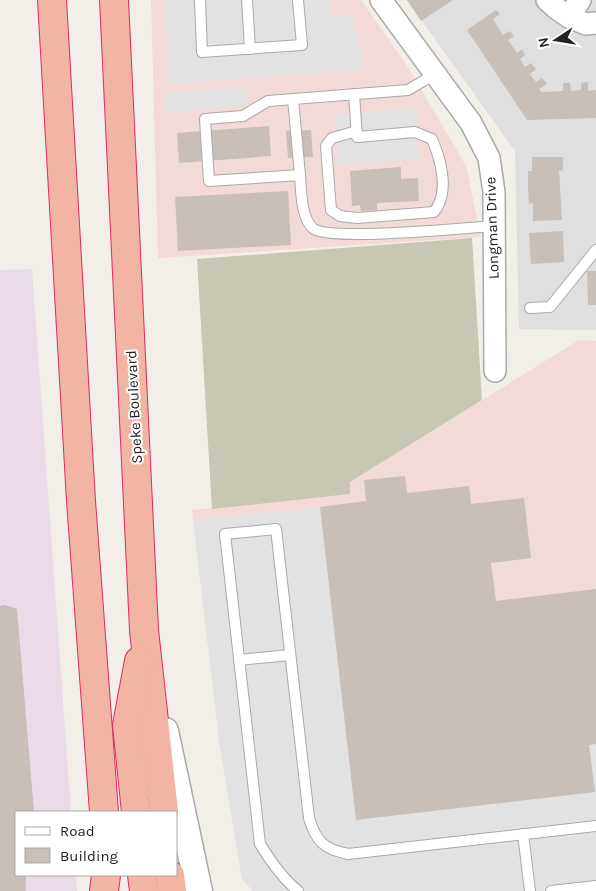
<svg xmlns="http://www.w3.org/2000/svg" width="596" height="891" font-family="Karla,sans-serif">
  <style>
    .residential { fill: #e0dfdf }
    .commercial { fill: #f2dad9 }
    .industrial { fill: #ebdbe8 }
    .construction { fill: #c7c7b4 }
    .parking { fill: #e2e2e2 }
    .building { fill: #c7bfb8 }
    .lines { fill: none; stroke-linecap: round; stroke-linejoin: round }
    .service-casing { stroke: #a9a9a9; stroke-width: 12 }
    .minor-casing { stroke: #a9a9a9; stroke-width: 24 }
    .tertiary-casing { stroke: #a9a9a9; stroke-width: 29 }
    .trunk-casing { stroke: #dc2a67; stroke-width: 30 }
    .service { stroke: #fff; stroke-width: 10 }
    .minor { stroke: #fff; stroke-width: 21 }
    .tertiary { stroke: #fff; stroke-width: 26 }
    .trunk { stroke: #f2b4a3; stroke-width: 28 }
    .labels { text-anchor: middle; stroke-width: 4; stroke-linejoin: round; paint-order: stroke }
    .street-label { font-size: 15px; fill: #222; stroke: #fff }
  </style>
  <rect width="100%" height="100%" fill="#f2efe9"/>
  <path class="residential" d="M407,0H596V330L519,329L515,151Z"/>
  <g class="commercial">
    <path d="M151,0H361L408,67L466,166L481,237L158,258Z"/>
    <path d="M579,340L596,341V891L220,747L192,510L350,494V482Z"/>
  </g>
  <path class="industrial" d="M32,269L71,812H16V875H76L77,891H0V270Z"/>
  <path class="construction" d="M472,238L482,400L350,482V494L212,509L197,259Z"/>
  <g class="parking">
    <path d="M165,0H328L331,17L352,16L365,69L169,84Z"/>
    <path d="M246,87L248,106L165,112L163,93Z"/>
    <path d="M416,108L420,159L338,165L334,114Z"/>
    <path d="M320,507L356,819L595,792L589,745L596,744V891H253L242,879L220,747L193,520Z"/>
  </g>
  <g class="building">
    <path d="M407,0H453L421,21Z"/>
    <path d="M496,10L500,14L493,19L503,35L510,31L514,36L508,40L517,53L522,49L525,55L520,59L525,67L531,63L536,69L530,74L536,82L542,78L547,84L539,89L542,92L563,91V83H570L571,91L581,90V83L588,82V91L596,90V118L527,120L467,30Z"/>
    <path d="M269,126L271,156L179,163L177,133Z"/>
    <path d="M311,130L313,157L288,158L286,131Z"/>
    <path d="M532,157H563V171L559,170L562,220L533,221V203L529,204L528,187V171H532Z"/>
    <path d="M401,167V179L418,178L419,201L377,203V210L361,211L360,205L352,206L350,171Z"/>
    <path d="M288,191L291,245L178,251L175,197Z"/>
    <path d="M563,231L564,262L531,264L529,233Z"/>
    <path d="M587,271H596V305H588Z"/>
    <path d="M405,476L407,493L469,486L471,504L524,498L531,558L491,563L496,601L596,589V744L589,745L595,792L356,820L320,507L366,501L364,480Z"/>
    <path d="M5,605L17,609L34,812H16V875H26V891H0V606Z"/>
  </g>
  <g class="lines">
    <g class="service-casing">
      <g id="service">
        <path d="M200,0L202,52L302,45L298,0"/>
        <path d="M247,0L250,49"/>
        <path d="M435,74L408,90L268,101L243,116L205,119L209,181L300,175C301,189 301,220 314,229C332,241 465,228 494,226"/>
        <path d="M354,94L357,137L415,132L432,139C441,160 450,192 434,212L357,218L340,216L331,210L326,146L332,138L357,131"/>
        <path d="M293,99L300,175"/>
        <path d="M530,308L550,307L596,250"/>
        <path d="M239,660L290,655"/>
        <path d="M523,834L530,891"/>
        <path d="M298,891C282,878 271,862 260,844L225,534L276,529L309,818C316,841 323,849 348,854L596,826"/>
        <path d="M551,891L596,886"/>
      </g>
    </g>
    <g class="minor-casing">
      <g id="minor">
        <path d="M381,0L471,123L489,158L494,192L495,371"/>
        <path d="M547,0L556,8L569,17"/>
        <path d="M580,0L569,17L586,24L596,23"/>
      </g>
    </g>
    <g class="tertiary-casing">
      <path id="tertiary" d="M165,731L199,891"/>
    </g>
    <g class="trunk-casing">
      <g id="trunk">
        <path d="M52,0L81,501L104,812"/>
        <path d="M114,0L144,630L164,812"/>
        <path d="M136,812L127,725L139,661"/>
        <path d="M142,875L144,891"/>
        <path d="M170,875L172,891"/>
        <path d="M104,891L106,875"/>
      </g>
    </g>
    <use href="#service" class="service"/>
    <use href="#minor" class="minor"/>
    <use href="#tertiary" class="tertiary"/>
    <use href="#trunk" class="trunk"/>
  </g>
  <g class="labels">
    <g class="street-label">
      <text transform="translate(492 228) rotate(-92)" y="5">Longman Drive</text>
      <text transform="translate(134 407) rotate(-93)" y="5">Speke Boulevard</text>
    </g>
  </g>
  <rect x="15" y="811" width="162" height="65" fill="#ffffff" stroke="#a7a7a7"/>
  <rect x="25" y="827" width="25" height="8" fill="#ffffff" stroke="#a7a7a7"/>
  <text x="60" y="836" font-size="15" fill="#222222">Road</text>
  <rect x="25" y="848" width="25" height="15" fill="#c7bfb8" stroke="#a7a7a7"/>
  <text x="60" y="861" font-size="15" fill="#222222">Building</text>
  <g transform="translate(556 40) rotate(258)" stroke="#ffffff" stroke-width="4" paint-order="stroke">
  <path d="M0-4L9 19L0 12L-9 19Z" fill="#222222"/>
  <text y="-8" font-size="14" font-weight="bold" text-anchor="middle" fill="#222222">N</text>
  </g>
</svg>
